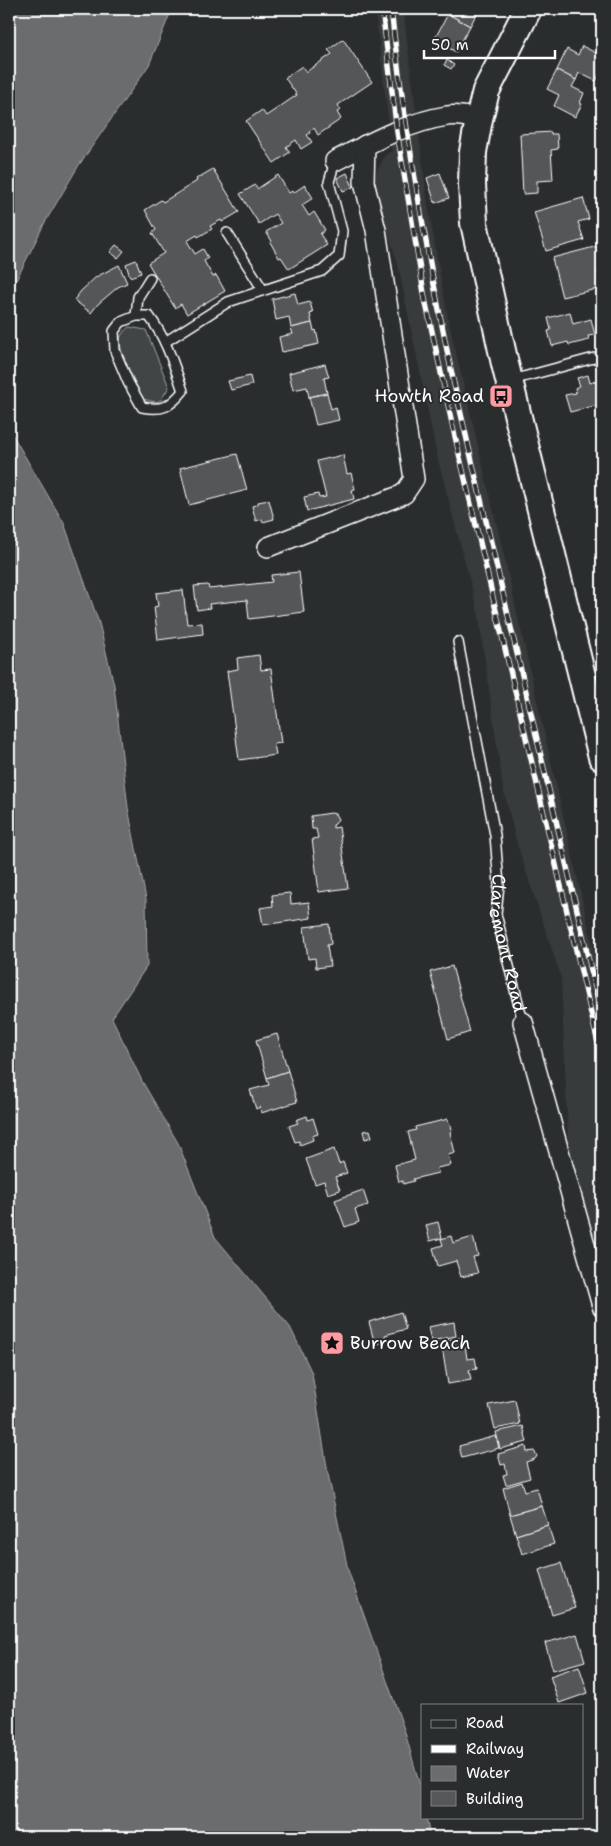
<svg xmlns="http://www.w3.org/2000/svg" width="611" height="1846" font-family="'Shantell Sans',sans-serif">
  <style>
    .built { fill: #373a3b }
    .green { fill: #414445; stroke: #a0a2a2 }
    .water { fill: #6a6c6d; stroke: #a6a7a7 }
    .building { fill: #555758; stroke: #fff }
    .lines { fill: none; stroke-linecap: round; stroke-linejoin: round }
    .lane-casing { stroke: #fff; stroke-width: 12 }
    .street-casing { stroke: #fff; stroke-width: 22 }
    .secondary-casing { stroke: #fff; stroke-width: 30 }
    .lane { stroke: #2a2d2e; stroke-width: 9 }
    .street { stroke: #2a2d2e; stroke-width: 19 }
    .secondary { stroke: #2a2d2e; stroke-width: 26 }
    .rail-casing { stroke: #fff; stroke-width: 5.5 }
    .rail { stroke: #2a2d2e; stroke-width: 4; stroke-dasharray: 11; stroke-linecap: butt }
    .labels { text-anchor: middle; stroke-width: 4; stroke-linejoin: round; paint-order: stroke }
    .poi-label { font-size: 18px; fill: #fff; stroke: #2a2d2e; text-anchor: end }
    .street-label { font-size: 18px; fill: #fff; stroke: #2a2d2e }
  </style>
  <rect width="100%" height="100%" fill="#2a2d2e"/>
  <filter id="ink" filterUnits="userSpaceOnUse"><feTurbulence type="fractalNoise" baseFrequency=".02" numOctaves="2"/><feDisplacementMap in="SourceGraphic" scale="10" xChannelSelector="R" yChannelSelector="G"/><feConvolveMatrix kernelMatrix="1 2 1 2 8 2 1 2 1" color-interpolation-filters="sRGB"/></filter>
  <g filter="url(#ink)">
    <path class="built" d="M375,9H403L428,206L448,319L502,547L602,986V1245L587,1227L569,1162L561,977L516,841L503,788L478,612L437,456L398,265L372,182L385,155L392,151Z"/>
    <path class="green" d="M129,327L146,330L169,387L161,400L156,402L143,399C137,386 121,356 120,343C119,336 124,331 129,327Z"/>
    <g class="water">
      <path d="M9,9H172L149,65L79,165L44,224L9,295Z"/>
      <path d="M9,429L64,523L99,623L114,685L128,808L146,899L147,966L112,1018L142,1081L178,1143L215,1237L290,1327L312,1373L328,1474L348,1570L405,1732L421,1790L422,1817H426L430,1837H9Z"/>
    </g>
    <g class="building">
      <path d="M450,9H479L470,26L448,14Z"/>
      <path d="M448,14L470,26L456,52L434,40Z"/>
      <path d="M343,39L372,82L338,105L341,110L337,112L341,119L318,135L314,128L309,131L310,133L307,135L312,142L301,149L296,140L286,147L290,152L274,163L246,121L262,110L266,116L297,95L285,78L302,66L306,72L332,54L328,50Z"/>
      <path d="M582,46L602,56V69L596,81L579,73L576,80L557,70L567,49L578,55Z"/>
      <path d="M447,60L454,65L451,69L444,65Z"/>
      <path d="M557,70L576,80L572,87L584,93L580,103L582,104L575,117L554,106L559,95L547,89Z"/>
      <path d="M551,132V134H557L558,149L551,150L553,180L537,181V193L523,194L520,134Z"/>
      <path d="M213,169L239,212L222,222L221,220L210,226L212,229L198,237L197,235L187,241L195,254L203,249L208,258L204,261L213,277L216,275L225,291L187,314L181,304L175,308L148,263L164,253L152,233L156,230L145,210L161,200L163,202L197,181L196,179Z"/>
      <path d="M347,173L353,187L343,191L337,178Z"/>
      <path d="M440,173L449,198L435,203L427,178Z"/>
      <path d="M278,175L289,193L292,191L293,193L305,185L313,198L302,205L309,216L314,212L325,230L320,234L327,245L289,269L281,257L279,258L270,242L272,241L266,232L281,223L275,214L259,224L240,194L255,185L257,189Z"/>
      <path d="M583,198L589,219L578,222L584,240L546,251L534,212Z"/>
      <path d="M116,245L124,251L118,258L110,252Z"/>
      <path d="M602,245V270L597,271L601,288L562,297L552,258Z"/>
      <path d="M136,260L141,273L130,277L126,264Z"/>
      <path d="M119,265L127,283L118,287L98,304L91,313L74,300L81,291L96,277Z"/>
      <path d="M295,293L298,305L310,302L313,313L310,314L312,323L291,328L289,317L276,320L272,299Z"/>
      <path d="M570,312L573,324L591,319L595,335L588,336L589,340L569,345L568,342L552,346L548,331L551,330L548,318Z"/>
      <path d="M312,323L314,331L316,330L319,344L282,352L279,337L293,334L291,328Z"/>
      <path d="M325,364L329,377L324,378L327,393L309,397L307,387L293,390L289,373Z"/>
      <path d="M588,375L590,383L602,379V404L570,412L565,395L576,393L575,388L580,386L577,378Z"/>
      <path d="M250,376L252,385L231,390L228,381Z"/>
      <path d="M327,393L331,409L336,407L339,420L316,425L309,397Z"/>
      <path d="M237,454L247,490L189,505L180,468Z"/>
      <path d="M343,455L347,474L351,473L355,489L352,490L354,499L307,511L304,497L318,494L319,498L326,497L317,461Z"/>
      <path d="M269,500L274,519L263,522L262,519L256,521L252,506L258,504V502Z"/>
      <path d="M299,572L304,612L249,619L247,600L209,604L210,608L197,610L194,586L208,585L209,589L272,582L271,575Z"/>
      <path d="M183,590L187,624L202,623L203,634L158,640L154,607L158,606L156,593Z"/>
      <path d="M259,655L261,670L271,669L281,743L274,744L276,755L239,760L227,671L238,669L237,658Z"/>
      <path d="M331,813L335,814L338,819L335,824L333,825V828L339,827L348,888L319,892L312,839L318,838L316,829H312L311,816Z"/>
      <path d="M290,893L291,904L309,902L311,918L263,925L260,908L273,906L272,895Z"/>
      <path d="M329,924L331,944L327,945L330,966L316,968L315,958L308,959L304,927Z"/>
      <path d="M452,966L470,1032L448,1039L430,972Z"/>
      <path d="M277,1034L288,1071L267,1078L256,1040Z"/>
      <path d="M288,1071L297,1102L261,1113L260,1107L256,1109L250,1090L269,1085L267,1078Z"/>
      <path d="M307,1116L308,1120L313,1118L318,1134L312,1136L313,1140L300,1145L299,1141L295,1142L289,1126L298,1123L296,1120Z"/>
      <path d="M448,1119L449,1124L451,1125L452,1130L450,1132L455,1153L448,1155L451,1165L437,1168L438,1173L413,1179L414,1181L403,1184V1181L399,1182L395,1165L415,1160L408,1132L416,1130L415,1127Z"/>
      <path d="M370,1130L372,1137L365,1139L363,1131Z"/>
      <path d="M334,1149L339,1164L343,1162L347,1173L335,1177L340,1190L328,1194L324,1181L315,1184L306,1159Z"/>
      <path d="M363,1190L368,1205L355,1209L359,1222L345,1227L335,1200Z"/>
      <path d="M438,1222L442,1238L430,1241L426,1225Z"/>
      <path d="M451,1236L453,1243L473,1237L478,1256L473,1257L478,1273L461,1277L456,1261L438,1266L433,1248L443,1245L441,1239Z"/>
      <path d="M401,1312L406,1329L385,1335L386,1341L375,1345L369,1322Z"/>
      <path d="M454,1322L456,1336L431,1341L428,1327Z"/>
      <path d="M464,1337L467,1359L475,1358L477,1369L469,1370L471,1380L448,1384L441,1341Z"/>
      <path d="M515,1400L520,1424L495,1429L489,1405Z"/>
      <path d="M523,1426L527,1442L500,1449L496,1432Z"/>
      <path d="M496,1436L499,1448L462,1458L459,1446Z"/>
      <path d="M526,1446L527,1452L534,1451L537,1456L535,1459L526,1462L530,1478L506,1485L503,1475L507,1474L505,1464L501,1465L498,1454Z"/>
      <path d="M522,1482L525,1491L537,1488L542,1506L510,1515L503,1488Z"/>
      <path d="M542,1506L548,1525L516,1535L510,1515Z"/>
      <path d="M548,1525L554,1544L522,1554L516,1535Z"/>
      <path d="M561,1563L575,1608L552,1615L539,1570Z"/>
      <path d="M577,1634L585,1661L553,1670L545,1643Z"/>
      <path d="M579,1666L588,1693L559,1703L550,1676Z"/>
      <path d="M602,1784V1799L598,1786Z"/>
    </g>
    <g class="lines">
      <g class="lane-casing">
        <g id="lane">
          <path d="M227,233L263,290"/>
          <path d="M136,316H149C166,338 174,365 183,391C170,407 162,411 142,407L128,382L115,351L114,331L121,322Z"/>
          <path d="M136,316L138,297L150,278"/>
          <path d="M165,342L228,302L322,271L339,256L342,231L329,182L335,161"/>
          <path d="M512,380L594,358"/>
          <path id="s1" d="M458,642L495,835L499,885L496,914L523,1022"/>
        </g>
      </g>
      <g class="street-casing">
        <g id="street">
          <path d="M335,161C370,143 408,122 447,116C457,114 469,117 479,119"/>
          <path d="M268,547L404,494L414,479L376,230L364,182L365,145"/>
          <path d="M523,1022L602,1306"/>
        </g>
      </g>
      <g class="secondary-casing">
        <path id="secondary" d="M528,9L486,91L479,119L473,152L472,184L474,223L505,364L602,757"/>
      </g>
      <use href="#lane" class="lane"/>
      <use href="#street" class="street"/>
      <use href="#secondary" class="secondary"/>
      <g class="rail-casing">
        <g id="rail">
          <path d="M382,9L397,132L425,299L453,428L602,1060"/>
          <path d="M391,9C405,135 428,260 454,384L602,1017"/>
        </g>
      </g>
      <use href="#rail" class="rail"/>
    </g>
  </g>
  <defs>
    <g id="bus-square" transform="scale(1.25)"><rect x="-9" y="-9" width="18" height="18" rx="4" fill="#ff9aa2" stroke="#2a2d2e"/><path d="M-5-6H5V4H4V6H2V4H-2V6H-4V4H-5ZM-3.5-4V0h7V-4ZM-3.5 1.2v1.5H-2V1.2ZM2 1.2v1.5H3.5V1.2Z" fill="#111"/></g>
    <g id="sight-square" transform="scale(1.25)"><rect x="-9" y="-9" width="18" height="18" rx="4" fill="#ff9aa2" stroke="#2a2d2e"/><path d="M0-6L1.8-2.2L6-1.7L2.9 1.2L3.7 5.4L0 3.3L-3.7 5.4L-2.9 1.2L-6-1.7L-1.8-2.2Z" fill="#111"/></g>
  </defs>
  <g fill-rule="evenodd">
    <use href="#bus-square" x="501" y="396"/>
    <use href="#sight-square" x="332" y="1343"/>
  </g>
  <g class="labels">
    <g class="poi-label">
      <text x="484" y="402">Howth Road</text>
      <text x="350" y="1349" text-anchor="start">Burrow Beach</text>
    </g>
    <g class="street-label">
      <text dy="6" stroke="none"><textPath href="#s1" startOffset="306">Claremont Road</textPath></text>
    </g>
  </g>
  <rect width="611" height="1846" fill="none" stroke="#2a2d2e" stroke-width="30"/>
  <rect x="15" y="15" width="581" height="1816" fill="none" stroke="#fff" stroke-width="2" filter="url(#ink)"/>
  <rect x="421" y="1704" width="162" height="115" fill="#2a2d2e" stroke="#7f8182"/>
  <rect x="431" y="1720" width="25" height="8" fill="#2a2d2e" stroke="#7f8182"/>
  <text x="466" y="1728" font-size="15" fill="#ffffff">Road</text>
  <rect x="431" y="1745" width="25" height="8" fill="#ffffff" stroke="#7f8182"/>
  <text x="466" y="1754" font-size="15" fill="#ffffff">Railway</text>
  <rect x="431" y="1766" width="25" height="15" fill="#6a6c6d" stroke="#7f8182"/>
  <text x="466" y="1778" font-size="15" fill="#ffffff">Water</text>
  <rect x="431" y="1791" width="25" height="15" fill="#555758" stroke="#7f8182"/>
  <text x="466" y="1804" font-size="15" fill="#ffffff">Building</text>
  <path d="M424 50v8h131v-8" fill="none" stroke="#ffffff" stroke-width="2.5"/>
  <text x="431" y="50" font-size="15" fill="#ffffff" stroke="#2a2d2e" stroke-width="4" paint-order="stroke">50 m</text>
</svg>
